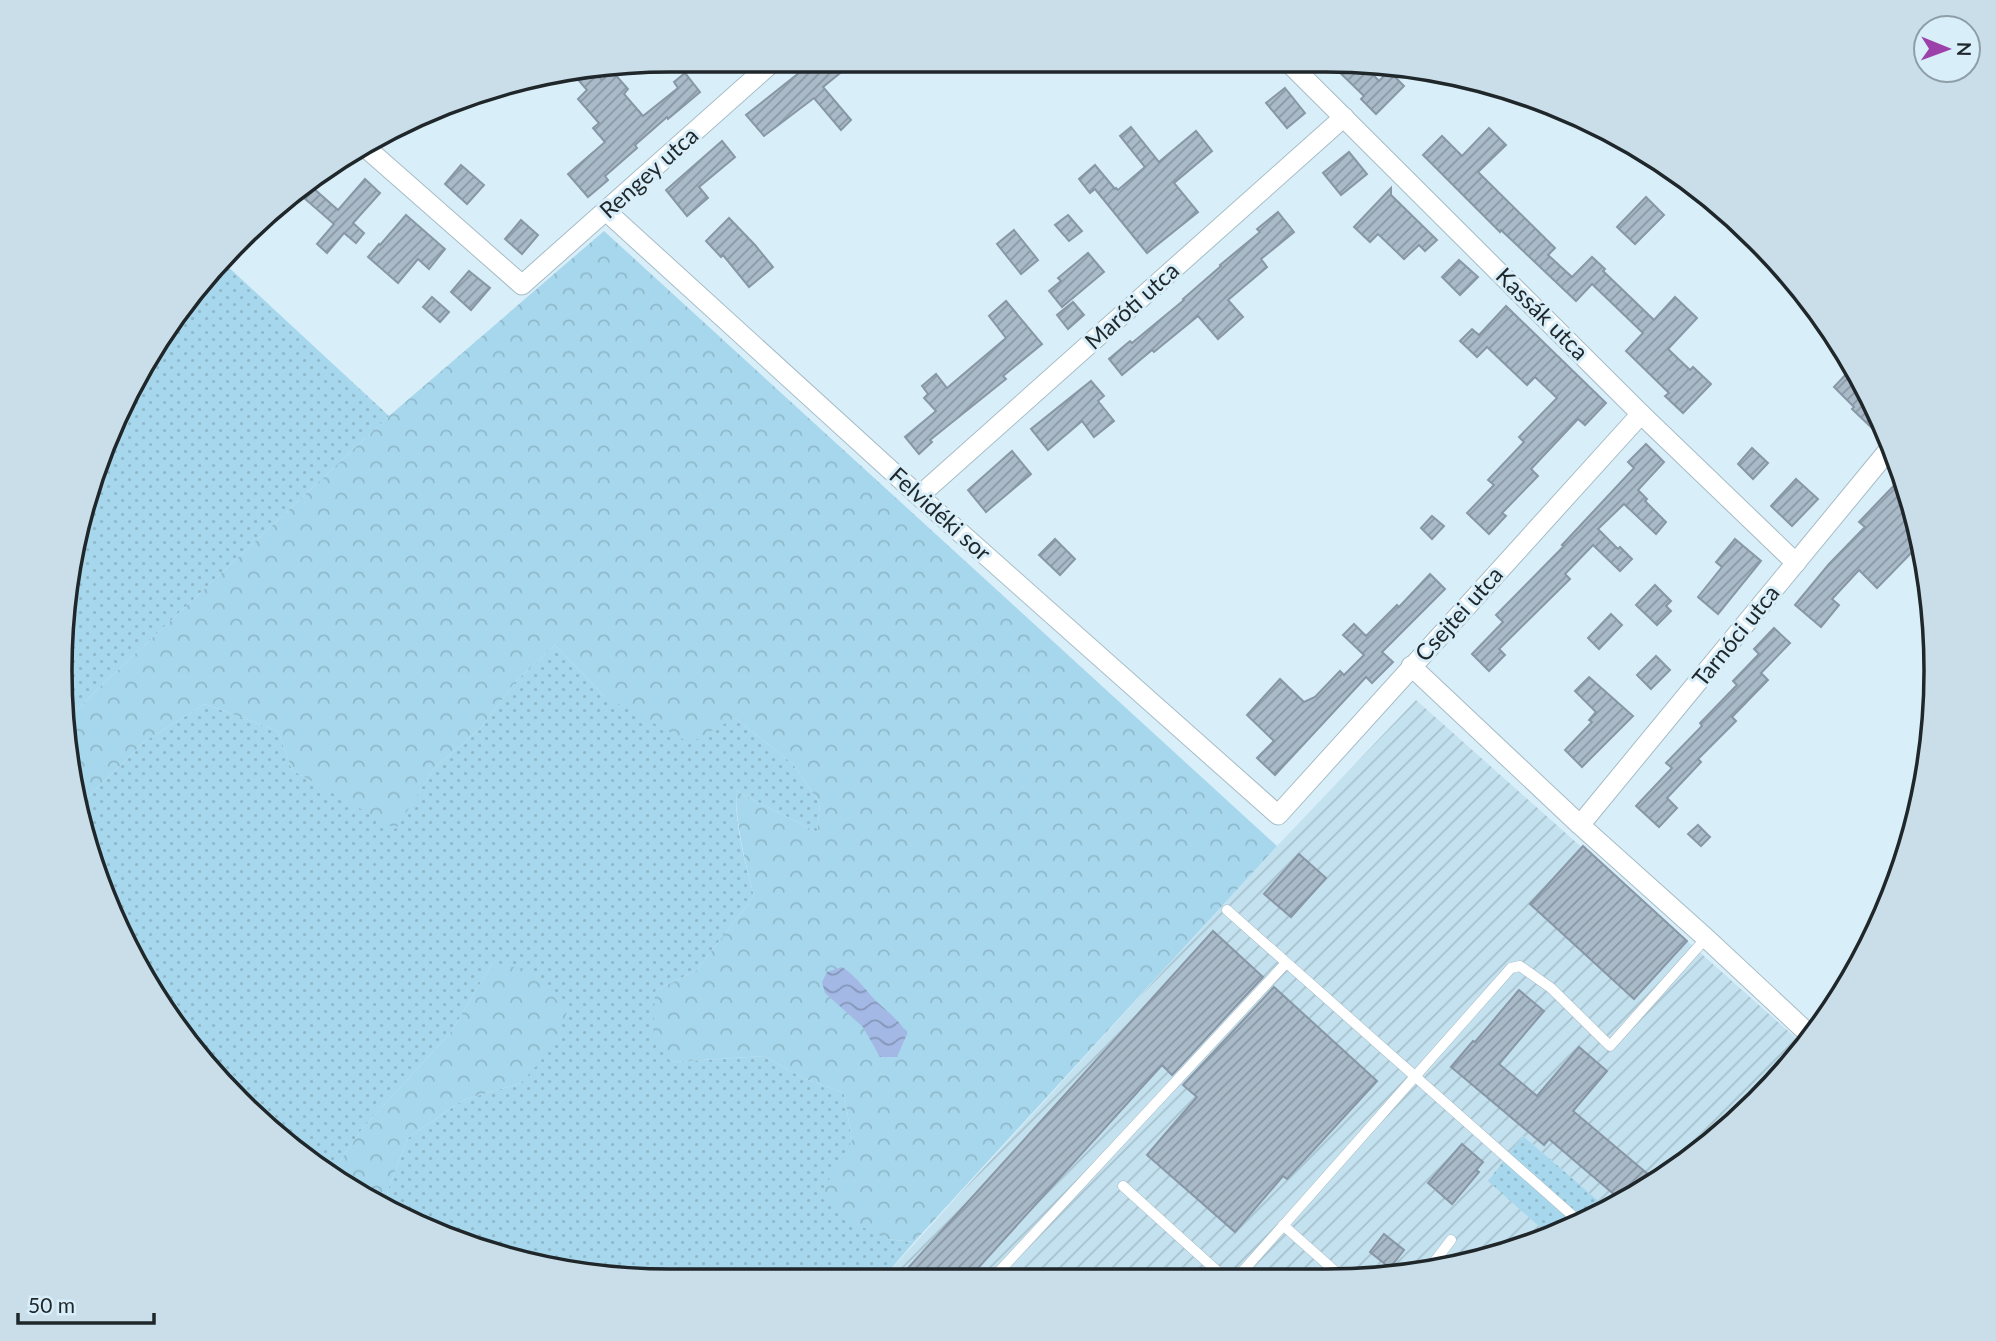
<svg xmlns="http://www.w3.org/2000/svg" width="1996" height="1341" font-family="Lato,sans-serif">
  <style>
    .industrial { fill: url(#industrial-furrows) }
    .green { fill: url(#green-dots) }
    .forest { fill: url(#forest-crowns) }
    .pitch { fill: #a7d7ec }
    .water { fill: url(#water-waves) }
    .building { fill: url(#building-hatch); stroke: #8897a6; stroke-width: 2 }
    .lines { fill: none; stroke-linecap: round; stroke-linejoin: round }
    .service-casing { stroke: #a6bcc6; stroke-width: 11 }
    .minor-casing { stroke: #a6bcc6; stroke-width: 21 }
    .service { stroke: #fff; stroke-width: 10 }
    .minor { stroke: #fff; stroke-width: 19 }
    .labels { text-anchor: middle; stroke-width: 6; stroke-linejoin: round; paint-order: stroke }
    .street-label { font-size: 23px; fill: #1f272b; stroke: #d8eef9 }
    .rim { fill: none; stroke: #1f272b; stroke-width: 3.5 }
  </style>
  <defs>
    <pattern id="industrial-furrows" width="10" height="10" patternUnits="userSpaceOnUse" patternTransform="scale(1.75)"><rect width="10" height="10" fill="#c3e1ef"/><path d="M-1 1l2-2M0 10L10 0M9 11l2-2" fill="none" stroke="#a7c1cd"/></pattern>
    <pattern id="green-dots" width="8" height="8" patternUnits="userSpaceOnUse" patternTransform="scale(1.75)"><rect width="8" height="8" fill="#a7d7ec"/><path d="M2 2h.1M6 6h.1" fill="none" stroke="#8fb9cb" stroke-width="1.8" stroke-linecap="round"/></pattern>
    <pattern id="forest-crowns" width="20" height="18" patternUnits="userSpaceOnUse" patternTransform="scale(1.75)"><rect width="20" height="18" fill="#a7d7ec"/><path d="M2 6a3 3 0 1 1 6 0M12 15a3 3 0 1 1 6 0" fill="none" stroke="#8fb9cb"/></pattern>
    <pattern id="water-waves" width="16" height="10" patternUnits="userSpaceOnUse" patternTransform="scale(1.75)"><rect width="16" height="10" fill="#a3b8e4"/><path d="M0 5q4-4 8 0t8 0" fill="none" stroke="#8496b9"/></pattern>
    <pattern id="building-hatch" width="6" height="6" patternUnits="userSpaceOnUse" patternTransform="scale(1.75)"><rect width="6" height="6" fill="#a9bac9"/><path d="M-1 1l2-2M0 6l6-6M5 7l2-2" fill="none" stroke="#8997a3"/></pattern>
  </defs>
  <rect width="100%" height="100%" fill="#d8eef9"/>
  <path class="industrial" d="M1416,700L1805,1046L1798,1055L1790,1048L1756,1084L1765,1092L1697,1155L1609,1210L1523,1136L1489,1181L1550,1236L1483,1261L1365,1280L883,1278L1277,846Z"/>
  <g class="green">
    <path d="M224,263L389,416L102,685L69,718L61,630L106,437L186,298Z"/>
    <path d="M555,645L604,696L735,718L793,764L820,804L817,832L736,791C735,828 745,861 754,896L697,970L655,991L671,1062L764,1056L803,1078L844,1093L852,1141L887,1239L914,1242L883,1278L590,1276L401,1219L386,1209L388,1189L408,1138L463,1100L521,1083L493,962L451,1032L362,1129L332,1173L267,1130L142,976L80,828L78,807L145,741L205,704L278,731L292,770L396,828L434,768L480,729L515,682Z"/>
    <path d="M1523,1136L1609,1210L1595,1219L1550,1236L1488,1181Z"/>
  </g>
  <g class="forest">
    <path d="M604,231L1277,846L914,1242L887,1239L856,1224L819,1196L852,1141L844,1093L803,1078L764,1056L671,1062L653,1037L655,991L697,970L754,896C745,861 736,827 736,791L817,832L820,804L793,764L735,718L690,743L604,696L555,645L515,682L480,729L434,768L396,829L292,770L278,731L205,704L145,741L78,807L69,718L102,685L389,416Z"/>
    <path d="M493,962L532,972L567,1012L553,1047L521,1083L463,1100L408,1138L388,1189L386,1209L332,1173L362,1129L451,1032Z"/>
  </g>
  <path class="pitch" d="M1790,1047L1798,1055L1785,1074L1765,1092L1756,1084Z"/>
  <path class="water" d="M842,967C856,976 864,988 875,1000C887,1012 899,1019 907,1034L897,1057H880L863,1027L825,993L822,982L827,972Z"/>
  <g class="building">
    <path d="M814,61H855L823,87L851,120L841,130L814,98L764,136L746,115Z"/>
    <path d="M1331,64H1363L1379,81L1389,71L1404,86L1376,114L1361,99L1364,96Z"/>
    <path d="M612,71L628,89L624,94L643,116L678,88L674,82L685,73L700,92L668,119L667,117L635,145L637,148L605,176L608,180L588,197L568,174L605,142L593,128L599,123L578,99L587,90L574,75L595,72L602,80Z"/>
    <path d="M1285,88L1305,113L1287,128L1266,103Z"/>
    <path d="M1131,127L1159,162L1196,131L1212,151L1174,183L1198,212L1147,253L1095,189L1090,193L1079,179L1095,165L1115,189L1116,188L1118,190L1145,167L1120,136Z"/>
    <path d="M1489,128L1506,145L1478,172L1555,248L1548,255L1572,277L1592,257L1605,269L1603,271L1654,320L1675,297L1697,318L1668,349L1690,370L1693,367L1711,384L1683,413L1665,396L1669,393L1626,351L1643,333L1592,284L1576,301L1501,230L1500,232L1423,155L1442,136L1462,156Z"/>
    <path d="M722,141L735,157L699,187L708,198L687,216L666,190Z"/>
    <path d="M1349,152L1367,174L1341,195L1323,173Z"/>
    <path d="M461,165L484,185L467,204L445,184Z"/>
    <path d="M365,179L380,193L353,223L364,233L356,243L344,233L327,253L317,244L334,224L304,198L313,188L338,210Z"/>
    <path d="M1391,188V195L1437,240L1425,251L1419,245L1404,259L1378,234L1370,242L1354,227Z"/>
    <path d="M1646,197L1664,215L1635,244L1617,227Z"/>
    <path d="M1278,212L1294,232L1261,259L1267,267L1228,300L1243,317L1218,339L1198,316L1154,352L1152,350L1122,375L1109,359L1130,341L1132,343L1184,300L1183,299L1221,266L1220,265L1260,232L1257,229Z"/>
    <path d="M406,215L445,249L429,269L418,259L398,283L368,257L379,244L380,245Z"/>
    <path d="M1068,215L1082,231L1069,241L1055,225Z"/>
    <path d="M729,218L755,245L773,267L749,287L723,255L721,257L706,241Z"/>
    <path d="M521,220L538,235L522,254L505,239Z"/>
    <path d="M1014,230L1038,260L1021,274L997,244Z"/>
    <path d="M1088,253L1104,272L1062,307L1049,291L1061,281L1058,278Z"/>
    <path d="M1459,260L1478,277L1460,295L1442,277Z"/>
    <path d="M469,271L490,288L471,310L451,292Z"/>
    <path d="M432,297L449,312L440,322L423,307Z"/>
    <path d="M1006,301L1042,344L1003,376L1006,379L930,440L932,442L919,454L905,437L936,411L924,398L928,394L922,386L936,374L947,388L1006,338L989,316Z"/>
    <path d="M1073,302L1084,315L1068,329L1057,315Z"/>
    <path d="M1506,306L1606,403L1585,425L1578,419L1531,469L1538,476L1502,513L1506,516L1489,534L1467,513L1494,485L1488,480L1524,442L1519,437L1557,398L1535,377L1527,385L1487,347L1477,357L1460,341L1472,329L1479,335Z"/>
    <path d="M1850,370L1862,382L1874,401L1881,419L1872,428L1852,409L1854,407L1834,387Z"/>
    <path d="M1091,381L1104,396L1098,401L1114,421L1094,437L1082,421L1048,450L1031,429Z"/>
    <path d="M1646,444L1664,462L1638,490L1647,499L1645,501L1666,522L1656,534L1624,504L1598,529L1618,549L1620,547L1632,559L1620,571L1593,545L1565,574L1570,579L1499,649L1505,655L1489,671L1472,654L1503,622L1496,615L1564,546L1562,545L1634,468L1628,462Z"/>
    <path d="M1752,448L1768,463L1753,479L1738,464Z"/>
    <path d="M1012,451L1031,474L986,512L968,490Z"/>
    <path d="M1902,477L1916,513L1921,543L1877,588L1859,570L1832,599L1839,605L1821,627L1795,605L1829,564L1865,527L1859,522Z"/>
    <path d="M1796,479L1818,499L1792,526L1771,506Z"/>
    <path d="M1432,516L1444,526L1432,539L1421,528Z"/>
    <path d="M1055,539L1075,559L1060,575L1039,555Z"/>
    <path d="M1735,539L1761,561L1718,614L1698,597L1722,567L1716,562Z"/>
    <path d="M1430,574L1445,589L1382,652L1393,662L1372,683L1366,677L1275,775L1257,758L1274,741L1247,715L1280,679L1304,702L1315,697L1340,671L1344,675L1364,655L1343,635L1354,624L1366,636L1397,605L1399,607Z"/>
    <path d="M1655,585L1671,601L1666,606L1671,611L1657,625L1636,605Z"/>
    <path d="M1611,614L1622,625L1599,649L1588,638Z"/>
    <path d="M1774,628L1790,643L1761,673L1768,680L1732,717L1736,721L1698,759L1701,762L1667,798L1677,808L1659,827L1636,806L1672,768L1666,763L1702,726L1700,723L1737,685L1733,681L1759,654L1754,649Z"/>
    <path d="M1656,656L1670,670L1651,689L1637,675Z"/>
    <path d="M1589,677L1633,716L1582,767L1565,750L1592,722L1589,720L1596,712L1575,691Z"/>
    <path d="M1698,825L1710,837L1701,846L1688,834Z"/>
    <path d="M1583,846L1687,941L1634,999L1530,904Z"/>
    <path d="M1299,854L1326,878L1291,917L1264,894Z"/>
    <path d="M1213,931L1263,977L1172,1075L1162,1065L969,1278H899Z"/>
    <path d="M1274,987L1377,1081L1287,1179L1283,1176L1235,1232L1147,1155L1197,1097L1183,1085Z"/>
    <path d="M1519,990L1544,1011L1499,1064L1537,1096L1579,1047L1607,1071L1573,1111L1656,1181L1623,1202L1549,1139L1544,1145L1451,1067L1473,1041L1475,1042Z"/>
    <path d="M1462,1144L1483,1162L1476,1170L1479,1172L1452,1204L1428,1183Z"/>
    <path d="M1384,1234L1404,1250L1390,1268L1370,1252Z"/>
  </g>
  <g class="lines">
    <g class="service-casing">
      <g id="service">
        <path d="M1227,910L1582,1224"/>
        <path d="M1123,1186L1226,1279"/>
        <path d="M1283,1225L1345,1280"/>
        <path d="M1428,1270L1451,1240"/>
        <path d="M993,1278L1286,963"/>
        <path d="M1235,1280L1511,968L1520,966L1551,988L1610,1046L1706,938"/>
      </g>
    </g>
    <g class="minor-casing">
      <g id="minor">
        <path d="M1290,64L1641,414L1796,563"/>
        <path d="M364,146L522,285L775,60"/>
        <path d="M606,211L919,496L1278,815L1641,414"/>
        <path d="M919,496L1344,117"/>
        <path d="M1411,666L1580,825L1706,938L1811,1036"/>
        <path d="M1580,825L1891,447"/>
      </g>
    </g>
    <use href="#service" class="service"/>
    <use href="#minor" class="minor"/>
  </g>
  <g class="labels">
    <g class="street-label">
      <text transform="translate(649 173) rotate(-42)" y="8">Rengey utca</text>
      <text transform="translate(1132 306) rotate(-42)" y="8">Maróti utca</text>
      <text transform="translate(1542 314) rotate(45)" y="8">Kassák utca</text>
      <text transform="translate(940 514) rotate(42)" y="8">Felvidéki sor</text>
      <text transform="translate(1459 614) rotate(-48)" y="8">Csejtei utca</text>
      <text transform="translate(1736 636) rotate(-51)" y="8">Tarnóci utca</text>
    </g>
  </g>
  <path d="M0 0H1996V1341H0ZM670 72H1326A598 598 0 0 1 1924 670V671A598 598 0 0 1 1326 1269H670A598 598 0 0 1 72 671V670A598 598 0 0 1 670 72Z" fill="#c9dee9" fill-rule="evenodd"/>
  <path class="rim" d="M670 72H1326A598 598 0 0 1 1924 670V671A598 598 0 0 1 1326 1269H670A598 598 0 0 1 72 671V670A598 598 0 0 1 670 72Z"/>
  <g transform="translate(1947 49) rotate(91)"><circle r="33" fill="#d8eef9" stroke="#8e9ea7" stroke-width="2"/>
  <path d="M0-5L12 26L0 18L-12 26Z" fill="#9c40aa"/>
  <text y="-10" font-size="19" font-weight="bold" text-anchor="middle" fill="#1f272b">N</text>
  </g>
  <path d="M18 1313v10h136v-10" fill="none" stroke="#1f272b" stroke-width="3.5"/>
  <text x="28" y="1313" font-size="21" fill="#1f272b" stroke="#d8eef9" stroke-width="5" paint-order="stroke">50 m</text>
</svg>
